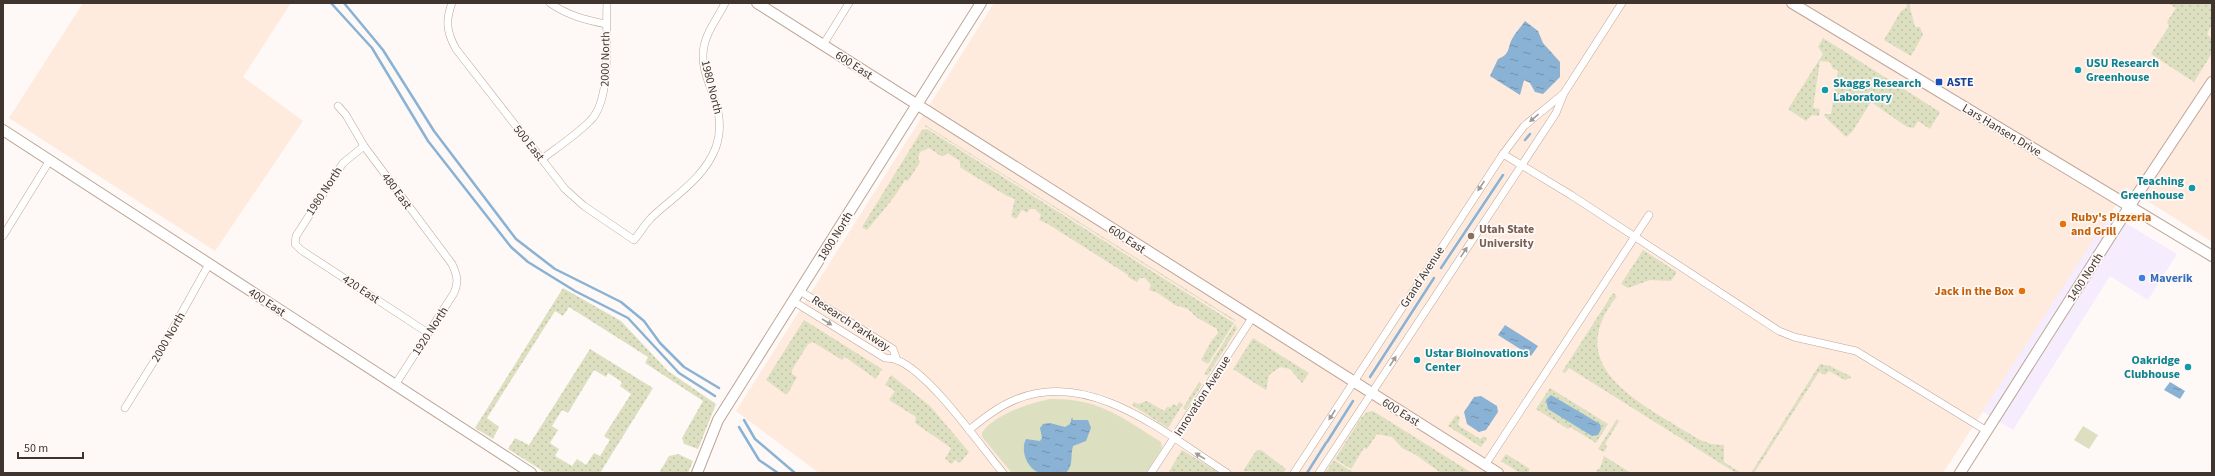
<svg xmlns="http://www.w3.org/2000/svg" width="2215" height="476" font-family="'Source Sans 3',sans-serif">
  <style>
    .commercial { fill: #f5ecfd }
    .built { fill: #ffeade }
    .grass { fill: url(#grass-dots); fill-rule: evenodd }
    .park { fill: #dce0c1 }
    .water { fill: url(#water-ripples) }
    .lines { fill: none; stroke-linecap: round; stroke-linejoin: round }
    .stream { stroke: #8ab2d4; stroke-width: 2.5 }
    .street-casing { stroke: #bea596; stroke-width: 8 }
    .secondary-casing { stroke: #bea596; stroke-width: 12 }
    .street { stroke: #fff; stroke-width: 7 }
    .secondary { stroke: #fff; stroke-width: 10 }
    .oneway { fill: #9f9a96 }
    .culture-dot { fill: #0f9aa8; stroke: #fef9f6; stroke-width: 1.5 }
    .transit-dot { fill: #1a4fb4; stroke: #fef9f6; stroke-width: 1.5 }
    .food-dot { fill: #e8710a; stroke: #fef9f6; stroke-width: 1.5 }
    .education-dot { fill: #8d6e63; stroke: #fef9f6; stroke-width: 1.5 }
    .shop-dot { fill: #3f7fe0; stroke: #fef9f6; stroke-width: 1.5 }
    .labels { text-anchor: middle; stroke-width: 3.5; stroke-linejoin: round; paint-order: stroke }
    .street-label { font-size: 12px; fill: #3f352e; stroke: #fef9f6 }
    .culture-label { font-size: 12px; font-weight: bold; fill: #0d838f; stroke: #fef9f6; text-anchor: start }
    .transit-label { font-size: 12px; font-weight: bold; fill: #164399; stroke: #fef9f6; text-anchor: start }
    .food-label { font-size: 12px; font-weight: bold; fill: #c56008; stroke: #fef9f6; text-anchor: start }
    .education-label { font-size: 12px; font-weight: bold; fill: #785e54; stroke: #fef9f6; text-anchor: start }
    .shop-label { font-size: 12px; font-weight: bold; fill: #366cbe; stroke: #fef9f6; text-anchor: start }
  </style>
  <defs>
    <pattern id="grass-dots" width="8" height="8" patternUnits="userSpaceOnUse"><rect width="8" height="8" fill="#dce0c1"/><path d="M2 2h.1M6 6h.1" fill="none" stroke="#bec1a6" stroke-width="1.8" stroke-linecap="round"/></pattern>
    <pattern id="water-ripples" width="26" height="14" patternUnits="userSpaceOnUse"><rect width="26" height="14" fill="#8ab2d4"/><path d="M2 4q2-2 4 0t4 0M15 11q2-2 4 0t4 0" fill="none" stroke="#7292ac"/></pattern>
  </defs>
  <rect width="100%" height="100%" fill="#fef9f6"/>
  <path class="commercial" d="M2097,206L2177,254L2148,300L2110,276L2013,430L1892,357Z"/>
  <g class="built">
    <path d="M83,3H291L243,77L303,121L215,251L9,118Z"/>
    <path d="M994,3H2212V242L2127,188L1943,473H819L736,411Z"/>
  </g>
  <g class="grass">
    <path d="M1906,3H1909L1915,27H1920L1923,35L1911,56L1884,40L1901,11L1907,7Z"/>
    <path d="M2168,3H2212V24L2207,34L2212,39V53L2194,82L2151,54L2169,26L2167,22L2176,8Z"/>
    <path d="M1823,38L1940,112L1930,129L1918,121L1914,128L1907,127L1871,102L1852,132L1846,137L1825,117L1824,114H1831L1838,70L1833,69L1830,62L1820,61L1813,108L1820,109L1819,116L1812,115L1806,121L1788,109L1823,54L1818,47Z"/>
    <path d="M925,125L1235,320L1236,322L925,126Z"/>
    <path d="M927,129L1234,323L1208,364L1201,360L1212,340L1218,333L1217,329L1196,317L1188,309L1175,305L1158,293L1149,290L1151,285L1145,278H1140L1137,282L1128,277V275L1048,224L1039,220L1041,215L1035,209H1030L1027,213L1022,210L1016,219L1011,216L1015,199L1007,196L966,171L960,167V161L947,153L944,156H941L929,148L920,152L918,158L920,162L908,181L905,180C894,199 881,213 867,230L862,227L922,130Z"/>
    <path d="M1643,250L1677,272L1671,281L1650,280L1628,288L1621,284Z"/>
    <path d="M563,288L621,321L668,371L716,404L698,449L684,444L682,438L703,401L645,363L648,357L569,307L563,316L555,311L487,418L499,427L493,439L475,428Z"/>
    <path d="M1613,293L1617,296C1558,370 1646,405 1698,439L1711,444L1724,445V462L1741,473H1736L1569,368L1565,373L1562,372Z"/>
    <path d="M804,320L882,369L876,379L845,357L842,360L813,342L808,344L792,370V374L797,377L788,393L785,394L766,380Z"/>
    <path d="M1235,324L1237,329L1208,375L1204,374Z"/>
    <path d="M1253,338L1309,373L1302,383L1290,369L1280,367L1269,375L1266,390L1233,369Z"/>
    <path d="M590,349L653,388L600,473H546L508,449L515,438L529,445ZM594,370L606,377L608,373L622,382L620,386L631,394L604,436L610,440L600,456L594,453L586,465L577,459L572,466L555,456L559,449L550,443L558,430L552,426L562,410L568,413Z"/>
    <path d="M1820,364L1830,366L1852,377L1845,380L1829,371L1825,375L1819,372L1754,473H1751Z"/>
    <path d="M891,375L930,406L969,452L960,463L955,460L952,464L945,459L951,448L915,423L916,417L889,400L895,391L885,385Z"/>
    <path d="M1199,382L1202,384L1186,410L1183,408Z"/>
    <path d="M1550,388L1608,424L1596,443L1570,427L1568,429L1536,409Z"/>
    <path d="M1147,401L1164,411L1168,406L1170,408L1173,404L1177,406L1179,402L1183,404L1168,428L1132,405L1134,402L1138,404Z"/>
    <path d="M1373,411L1472,473H1441L1416,455L1402,448L1392,437L1377,434L1367,449L1364,448L1351,469L1335,459L1361,418L1367,412Z"/>
    <path d="M1456,415L1460,417L1458,425L1480,439L1484,436L1487,439L1481,447L1448,426Z"/>
    <path d="M1617,419L1619,421L1605,444L1607,447L1604,452L1598,449Z"/>
    <path d="M1182,450L1219,473H1168Z"/>
    <path d="M1261,450L1286,469L1283,473L1243,471L1256,451Z"/>
    <path d="M678,454L693,461L688,473H659L669,456Z"/>
    <path d="M1506,454L1530,469L1528,473H1520L1501,461Z"/>
    <path d="M1604,456L1631,473H1599L1596,471L1600,468Z"/>
    <path d="M1334,460L1354,473H1325Z"/>
  </g>
  <g class="park">
    <path d="M1050,399C1099,398 1121,417 1161,442L1162,448L1146,473H1012L982,437V433C992,415 1030,403 1050,399Z"/>
    <path d="M2083,426L2098,435L2089,449L2074,440Z"/>
  </g>
  <g class="water">
    <path d="M1525,21L1538,31L1543,43L1560,62V77L1543,94L1535,92L1530,83L1524,80L1520,95L1490,76L1498,59C1511,54 1507,48 1512,39C1515,33 1521,27 1525,21Z"/>
    <path d="M1505,325L1538,346L1531,356L1498,335Z"/>
    <path d="M2170,382L2185,391L2180,399L2164,390Z"/>
    <path d="M1551,395L1600,424L1601,429L1598,435L1592,436L1548,409L1546,400Z"/>
    <path d="M1481,396L1497,406L1498,412L1486,430L1479,432L1467,424L1464,412L1474,397Z"/>
    <path d="M1072,417L1073,420H1088L1091,428L1086,441L1073,446C1070,456 1074,464 1066,473C1058,473 1049,475 1041,473C1027,470 1020,450 1026,439L1040,441L1042,438L1040,428L1043,424L1050,423L1065,427L1070,424Z"/>
  </g>
  <g class="lines">
    <g class="stream">
      <path d="M331,3L372,48L428,141L511,247L528,262L575,291L628,318L679,373L715,396"/>
      <path d="M344,3L383,50L434,131L516,239L555,269L621,302L644,321L660,343L684,367L719,388"/>
      <path d="M1525,140L1530,134"/>
      <path d="M1441,268L1503,175"/>
      <path d="M1370,377L1434,278"/>
      <path d="M744,420L755,439L795,473"/>
      <path d="M739,427L759,460L778,473"/>
      <path d="M1327,442L1353,401"/>
      <path d="M1307,473L1326,443"/>
    </g>
    <g class="street-casing">
      <g id="street">
        <path d="M452,3C445,21 447,33 456,49L565,189L584,206L634,240C640,233 645,224 651,218C674,196 704,179 716,147C730,105 697,81 704,46C707,30 718,18 725,3"/>
        <path d="M550,3C567,15 585,20 606,24"/>
        <path d="M823,45L849,3"/>
        <path d="M338,106L346,115L364,146L452,264C457,275 459,282 454,293L395,385"/>
        <path d="M364,146L343,163L296,236L295,244L301,250L428,333"/>
        <path d="M1503,154L1571,195L1779,331L1794,337L1856,351L1987,431"/>
        <path d="M542,159C558,147 576,135 590,121C613,99 605,34 607,3"/>
        <path d="M3,236L50,160"/>
        <path d="M800,291L893,349L897,360"/>
        <path d="M793,301L885,358C888,358 893,358 897,360C930,373 979,444 1003,473"/>
        <path d="M125,408L161,350L209,264"/>
        <path d="M969,430C984,418 999,406 1017,399C1092,369 1167,435 1227,473"/>
        <path d="M1485,465L1649,215"/>
        <path d="M1151,473L1252,318"/>
        <path d="M1294,473L1503,154L1524,126L1563,94"/>
        <path d="M1319,473L1556,113L1564,93L1622,3"/>
      </g>
    </g>
    <g class="secondary-casing">
      <g id="secondary">
        <path d="M757,3L1498,473"/>
        <path d="M1792,3L2212,256"/>
        <path d="M3,130L531,473"/>
        <path d="M697,473L718,420L981,3"/>
        <path d="M1960,473L2129,207L2212,82"/>
      </g>
    </g>
    <use href="#street" class="street"/>
    <use href="#secondary" class="secondary"/>
  </g>
  <defs><path id="oneway-solid" d="M-6-.8H1V-3.2L6.5 0L1 3.2V.8H-6Z"/></defs>
  <g class="oneway">
    <use href="#oneway-solid" transform="translate(1534 118) rotate(140)"/>
    <use href="#oneway-solid" transform="translate(1481 186) rotate(124)"/>
    <use href="#oneway-solid" transform="translate(1464 252) rotate(-56)"/>
    <use href="#oneway-solid" transform="translate(827 322) rotate(32)"/>
    <use href="#oneway-solid" transform="translate(1393 361) rotate(-57)"/>
    <use href="#oneway-solid" transform="translate(1332 415) rotate(123)"/>
    <use href="#oneway-solid" transform="translate(1200 456) rotate(-148)"/>
  </g>
  <g class="culture-dot">
    <circle cx="2078" cy="70" r="4"/>
    <circle cx="1825" cy="90" r="4"/>
    <circle cx="2192" cy="188" r="4"/>
    <circle cx="1417" cy="360" r="4"/>
    <circle cx="2188" cy="367" r="4"/>
  </g>
  <rect class="transit-dot" x="1935" y="78" width="8" height="8" rx="2"/>
  <g class="food-dot">
    <circle cx="2063" cy="224" r="4"/>
    <circle cx="2022" cy="291" r="4"/>
  </g>
  <circle class="education-dot" cx="1471" cy="236" r="4"/>
  <circle class="shop-dot" cx="2142" cy="278" r="4"/>
  <g class="labels">
    <g class="street-label">
      <text transform="translate(605 59) rotate(-89)" y="4">2000 North</text>
      <text transform="translate(854 65) rotate(33)" y="4">600 East</text>
      <text transform="translate(712 87) rotate(76)" y="4">1980 North</text>
      <text transform="translate(2002 130) rotate(31)" y="4">Lars Hansen Drive</text>
      <text transform="translate(529 143) rotate(52)" y="4">500 East</text>
      <text transform="translate(324 191) rotate(-57)" y="4">1980 North</text>
      <text transform="translate(397 191) rotate(53)" y="4">480 East</text>
      <text transform="translate(835 236) rotate(-58)" y="4">1800 North</text>
      <text transform="translate(1127 239) rotate(33)" y="4">600 East</text>
      <text transform="translate(1422 277) rotate(-57)" y="4">Grand Avenue</text>
      <text transform="translate(2085 277) rotate(-57)" y="4">1400 North</text>
      <text transform="translate(361 289) rotate(33)" y="4">420 East</text>
      <text transform="translate(267 302) rotate(33)" y="4">400 East</text>
      <text transform="translate(851 323) rotate(33)" y="4">Research Parkway</text>
      <text transform="translate(430 331) rotate(-57)" y="4">1920 North</text>
      <text transform="translate(168 337) rotate(-60)" y="4">2000 North</text>
      <text transform="translate(1202 396) rotate(-57)" y="4">Innovation Avenue</text>
      <text transform="translate(1401 412) rotate(32)" y="4">600 East</text>
    </g>
    <g class="culture-label">
      <text x="2086" y="67">USU Research<tspan x="2086" dy="14">Greenhouse</tspan></text>
      <text x="1833" y="87">Skaggs Research<tspan x="1833" dy="14">Laboratory</tspan></text>
      <text x="2184" y="185" text-anchor="end">Teaching<tspan x="2184" dy="14">Greenhouse</tspan></text>
      <text x="1425" y="357">Ustar Bioinovations<tspan x="1425" dy="14">Center</tspan></text>
      <text x="2180" y="364" text-anchor="end">Oakridge<tspan x="2180" dy="14">Clubhouse</tspan></text>
    </g>
    <g class="transit-label">
      <text x="1947" y="86">ASTE</text>
    </g>
    <g class="food-label">
      <text x="2071" y="221">Ruby's Pizzeria<tspan x="2071" dy="14">and Grill</tspan></text>
      <text x="2014" y="295" text-anchor="end">Jack in the Box</text>
    </g>
    <g class="education-label">
      <text x="1479" y="233">Utah State<tspan x="1479" dy="14">University</tspan></text>
    </g>
    <g class="shop-label">
      <text x="2150" y="282">Maverik</text>
    </g>
  </g>
  <rect width="2215" height="476" fill="none" stroke="#3f352e" stroke-width="8"/>
  <path d="M18 452v6h65v-6" fill="none" stroke="#3f352e" stroke-width="2"/>
  <text x="24" y="452" font-size="12" fill="#3f352e" stroke="#fef9f6" stroke-width="3" paint-order="stroke">50 m</text>
</svg>
